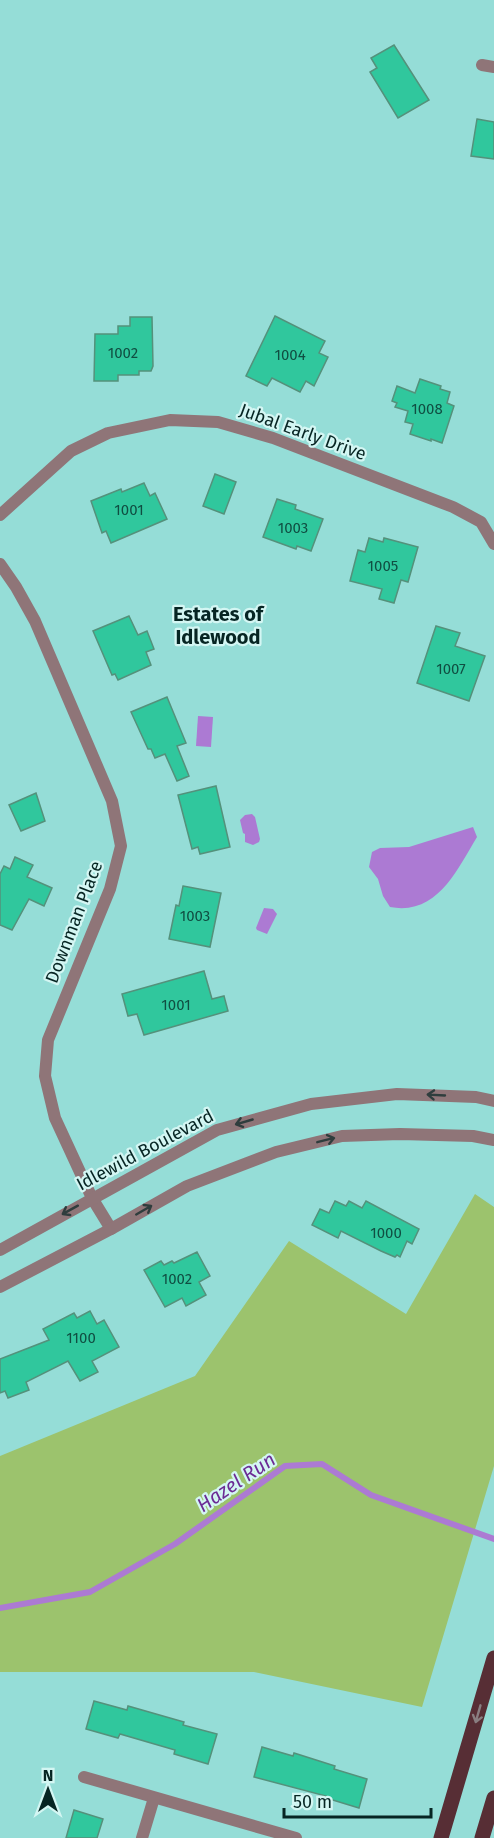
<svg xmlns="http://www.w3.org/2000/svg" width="494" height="1838" font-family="'Fira Sans',sans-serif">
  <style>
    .green { fill: #9cc36d }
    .water { fill: #ac7ad3 }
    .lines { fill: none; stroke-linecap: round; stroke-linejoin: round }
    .stream { stroke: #ac7ad3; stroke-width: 6 }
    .building { fill: #30c79d; stroke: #54917b; stroke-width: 1.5 }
    .minor { stroke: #8f7578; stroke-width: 12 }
    .tertiary { stroke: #8f7578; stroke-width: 12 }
    .primary { stroke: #572e35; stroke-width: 15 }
    .oneway { stroke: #2f3d3d }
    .oneway2 { stroke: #897e81 }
    .labels { text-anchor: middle; stroke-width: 4.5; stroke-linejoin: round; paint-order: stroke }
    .number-label { font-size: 15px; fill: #104e42 }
    .street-label { font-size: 18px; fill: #062523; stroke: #d4f6f3 }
    .neighbourhood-label { font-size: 20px; font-weight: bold; fill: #062523; stroke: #d4f6f3 }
    .water-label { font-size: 20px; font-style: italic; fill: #6c2b95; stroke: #d4f6f3 }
  </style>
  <rect width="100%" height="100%" fill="#95ddd7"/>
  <path class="green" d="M475,1194L494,1207V1466L422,1707L254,1672H0V1456L195,1376L289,1241L406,1314Z"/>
  <g class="water">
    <path d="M198,716L213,717L211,747L196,746Z"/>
    <path d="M252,814L255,817L260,839L259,842L253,845L245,842V834L243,833L240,820L245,815Z"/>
    <path d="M473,827L477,837C457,870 437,916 390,907L383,896L378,879L369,867L372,852L380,848L409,847Z"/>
    <path d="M264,908L273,909L277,914L267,934L257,930L256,928Z"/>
  </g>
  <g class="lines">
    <path class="stream" d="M0,1608L90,1592L175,1544L285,1466L322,1464L371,1495L494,1539"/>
  </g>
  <g class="building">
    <path d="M394,45L429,100L398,118L370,72L377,68L371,58Z"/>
    <path d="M477,119L494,122V159L471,156Z"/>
    <path d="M275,316L325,341L319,353L328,357L314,386L306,381L300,392L272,378L267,386L246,376Z"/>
    <path d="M130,317H152L153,366L151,371H139V375H118V381H94L95,334H118V326H130Z"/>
    <path d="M420,379L441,386L440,389L450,392L447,403L454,406L442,443L431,439V441L410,434L413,424L405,422L408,411L395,407L397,403L392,401L397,386L415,393Z"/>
    <path d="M215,474L236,482L224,514L203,506Z"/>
    <path d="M144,483L150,496L155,493L167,519L111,543L106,531L102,533L91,501L121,489L122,492Z"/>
    <path d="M277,499L296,505L295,509L323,519L311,551L297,546L296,549L263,537Z"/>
    <path d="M369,538L383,542L384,538L418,547L408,582L401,580L394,603L379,599L382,589L350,581L358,550L365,552Z"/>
    <path d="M129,616L138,635L147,631L154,649L146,652L151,665L118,680L115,674L112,675L93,631Z"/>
    <path d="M436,626L460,633L455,646L485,656L469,701L417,683Z"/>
    <path d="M167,697L186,743L177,746L189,776L177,781L165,754L155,758L151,749H148L131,712Z"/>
    <path d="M216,786L230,847L200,854L198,847L192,849L178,795Z"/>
    <path d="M36,793L45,821L21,831L9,805Z"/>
    <path d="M15,857L33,865L27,877L52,888L44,906L29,899L12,930L0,925V874L4,866L10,869Z"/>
    <path d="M183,886L221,893L210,947L169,939L176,905L179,906Z"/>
    <path d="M204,971L212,999L224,996L228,1011L144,1035L137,1014L128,1016L122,994Z"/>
    <path d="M335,1201L346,1206L349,1201L362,1208L366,1201L419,1229L412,1244L407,1241L400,1257L397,1255L395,1257L381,1251L341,1231L338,1238L312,1225L320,1209L329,1213Z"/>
    <path d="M197,1252L210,1276L199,1282L206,1295L186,1306L182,1298L165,1307L144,1270L161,1261L164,1265L172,1261L174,1263Z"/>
    <path d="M90,1311L97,1324L104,1320L119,1347L92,1361L98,1372L80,1381L68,1361L26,1382L29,1390L8,1398L5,1391L0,1393V1359L49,1340L43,1329L74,1313L77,1318Z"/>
    <path d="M94,1701L127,1710L128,1706L184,1722L183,1725L217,1734L208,1764L174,1754L175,1750L120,1734L118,1738L86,1729Z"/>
    <path d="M262,1747L293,1756L294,1753L335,1766L334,1769L367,1779L359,1808L326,1798V1796L254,1777Z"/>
    <path d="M74,1810L103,1819L97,1838H66Z"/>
  </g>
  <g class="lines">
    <g class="minor">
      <path d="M482,65L494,67"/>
      <path d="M0,515L71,451L108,433L170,420L218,422L273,438L453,507L481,522L494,544"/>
      <path d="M0,564L16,587L35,621L112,801L121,846L110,889L48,1040L45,1076L55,1118L92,1198L111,1229"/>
      <path d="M84,1777L296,1838"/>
      <path d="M142,1838L154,1798"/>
    </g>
    <g class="tertiary">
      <path d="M0,1250L217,1130L311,1104L397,1094L476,1097L494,1101"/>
      <path d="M0,1287L111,1229L187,1186L276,1152L342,1136L400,1134L473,1136L494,1140"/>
    </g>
    <g class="primary">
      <path d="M441,1838L494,1658"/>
      <path d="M482,1838L494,1798"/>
    </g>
  </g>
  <defs><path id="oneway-shaft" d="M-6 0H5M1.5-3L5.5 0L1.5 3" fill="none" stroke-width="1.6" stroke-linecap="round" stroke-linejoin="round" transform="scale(1.5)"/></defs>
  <g class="oneway">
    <use href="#oneway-shaft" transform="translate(436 1095) rotate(-177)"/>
    <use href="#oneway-shaft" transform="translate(244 1122) rotate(164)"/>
    <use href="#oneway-shaft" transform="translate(326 1140) rotate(-14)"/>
    <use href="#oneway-shaft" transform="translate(70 1210) rotate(151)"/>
    <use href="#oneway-shaft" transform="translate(144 1210) rotate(-30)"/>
  </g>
  <use class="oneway2" href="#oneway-shaft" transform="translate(478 1714) rotate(106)"/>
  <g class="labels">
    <g class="number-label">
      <text x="123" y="358">1002</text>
      <text x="290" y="360">1004</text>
      <text x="427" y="414">1008</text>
      <text x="129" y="515">1001</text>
      <text x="293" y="533">1003</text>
      <text x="383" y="571">1005</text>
      <text x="451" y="674">1007</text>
      <text x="195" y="921">1003</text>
      <text x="176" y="1010">1001</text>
      <text x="386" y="1238">1000</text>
      <text x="177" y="1284">1002</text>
      <text x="81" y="1343">1100</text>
    </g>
    <g class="street-label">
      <text transform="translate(303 432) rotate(20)" y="6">Jubal Early Drive</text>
      <text transform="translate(74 922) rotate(-69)" y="6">Downman Place</text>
      <text transform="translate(145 1150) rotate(-28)" y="6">Idlewild Boulevard</text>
    </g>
    <g class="neighbourhood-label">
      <text x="218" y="621">Estates of<tspan x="218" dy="23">Idlewood</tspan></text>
    </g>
    <g class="water-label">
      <text transform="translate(236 1482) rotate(-34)" y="7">Hazel Run</text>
    </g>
  </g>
  <g transform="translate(48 1790)" stroke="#d4f6f3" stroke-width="4.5" paint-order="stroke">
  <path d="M0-4.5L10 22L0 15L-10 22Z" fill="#062523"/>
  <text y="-9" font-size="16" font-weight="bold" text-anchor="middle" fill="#062523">N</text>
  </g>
  <path d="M284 1808v9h147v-9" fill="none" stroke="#062523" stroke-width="3"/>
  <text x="293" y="1808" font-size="18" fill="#062523" stroke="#d4f6f3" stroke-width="4.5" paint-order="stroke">50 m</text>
</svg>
